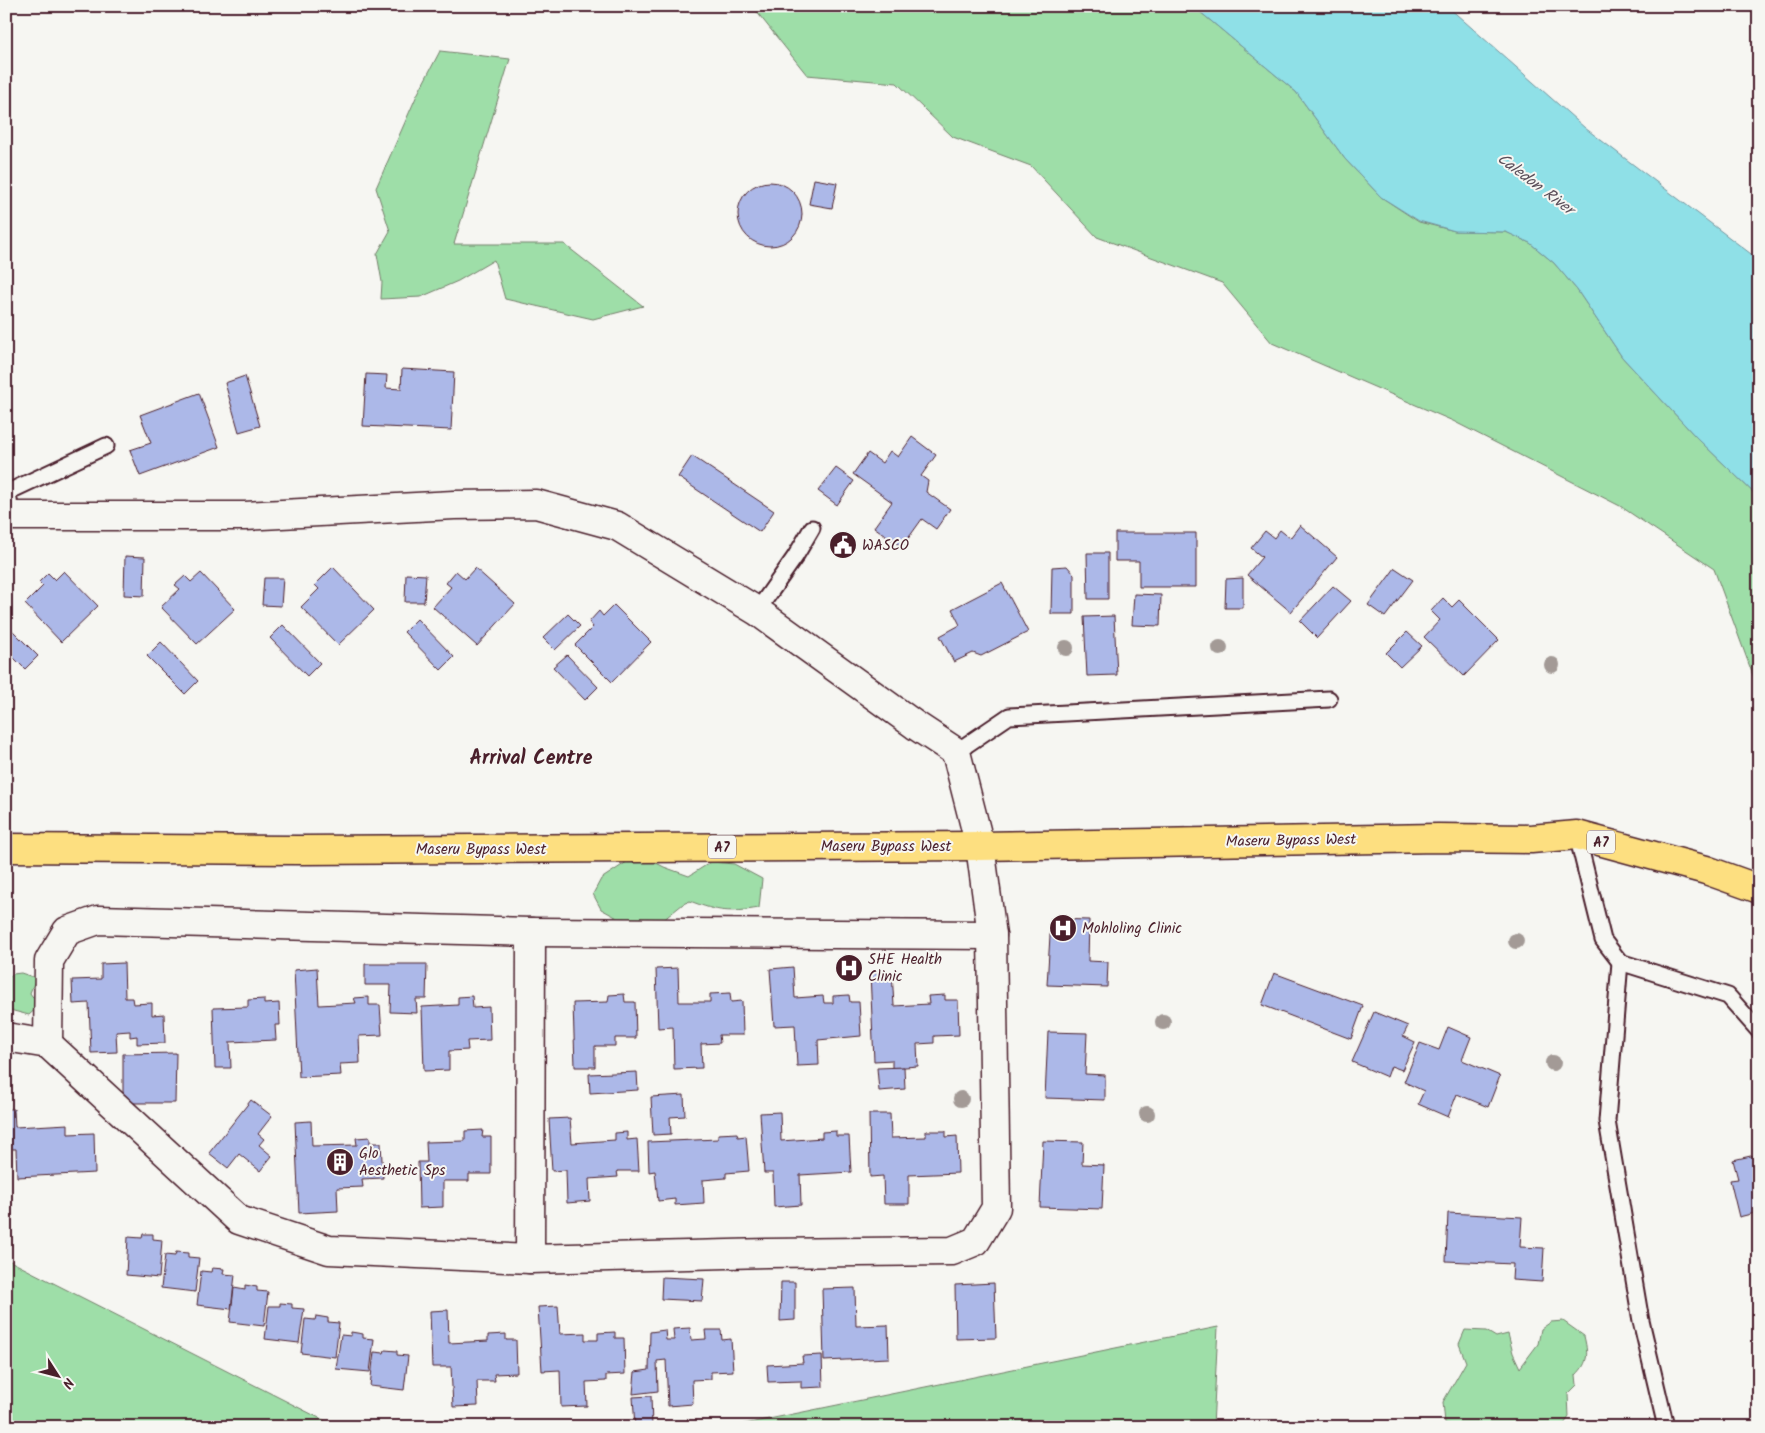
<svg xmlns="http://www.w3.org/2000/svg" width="1765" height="1433" font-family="Kalam,sans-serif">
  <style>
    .green { fill: #9edea8; stroke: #747e6a }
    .water { fill: #8fe0e7; stroke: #73939c }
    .building { fill: #acb8e8; stroke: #4a1f2b }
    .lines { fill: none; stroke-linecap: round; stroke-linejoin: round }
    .lane-casing { stroke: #4a1f2b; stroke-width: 19 }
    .street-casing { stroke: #4a1f2b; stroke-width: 31 }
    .primary-casing { stroke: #4a1f2b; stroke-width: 31 }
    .lane { stroke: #f6f6f2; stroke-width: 15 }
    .street { stroke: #f6f6f2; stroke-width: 28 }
    .primary { stroke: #fddf80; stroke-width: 28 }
    .tree { fill: #a39a96 }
    .labels { text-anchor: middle; stroke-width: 4; stroke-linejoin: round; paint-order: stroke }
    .shield { fill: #f6f6f2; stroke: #7e6067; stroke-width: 1 }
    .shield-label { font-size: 14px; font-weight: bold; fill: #4a1f2b }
    .poi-label { font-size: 15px; fill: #4a1f2b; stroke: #f6f6f2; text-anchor: start }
    .street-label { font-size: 15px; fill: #4a1f2b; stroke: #f6f6f2 }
    .water-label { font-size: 16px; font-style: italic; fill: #5b4f5a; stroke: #f6f6f2 }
    .district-label { font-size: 20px; font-weight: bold; fill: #4a1f2b; stroke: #f6f6f2 }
  </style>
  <rect width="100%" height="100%" fill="#f6f6f2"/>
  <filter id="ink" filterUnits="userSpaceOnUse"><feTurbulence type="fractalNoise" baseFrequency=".02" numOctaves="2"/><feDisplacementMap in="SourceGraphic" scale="10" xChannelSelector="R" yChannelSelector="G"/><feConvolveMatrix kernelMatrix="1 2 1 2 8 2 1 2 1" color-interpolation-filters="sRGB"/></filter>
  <g filter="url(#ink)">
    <g class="green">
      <path d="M752,6H1193L1296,92L1345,159L1381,197L1419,222L1455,231L1506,232L1530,243L1554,263L1577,290L1622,357L1696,437L1759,498V681L1754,678L1714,569L1620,506L1453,421L1272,343L1222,283L1097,237L1031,166L953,137L897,83L807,75Z"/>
      <path d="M440,51L510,59L454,244H564L643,306L593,319L505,299L494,260L458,281L421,297L381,299L382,282L377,254L390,231L376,188L417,95Z"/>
      <path d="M639,854L664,867L689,876L711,862L734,864L762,879L759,908C730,913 718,912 690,901L683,904L657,925L634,927L601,909L593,894L601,879Z"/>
      <path d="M21,973L36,978L30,993L39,1006L29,1015L6,1009V979L13,974Z"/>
      <path d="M6,1259L337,1427H6Z"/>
      <path d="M1563,1321L1584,1336C1588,1353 1589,1362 1576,1375L1577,1385L1568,1394L1569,1417L1562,1427H1460L1445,1423L1443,1402L1466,1362L1459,1344L1465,1330L1486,1331L1496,1337L1508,1334L1513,1353L1520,1368L1538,1344L1541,1329L1551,1322Z"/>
      <path d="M1218,1327L1213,1427H730Z"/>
    </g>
    <path class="water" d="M1193,6H1447L1585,128L1759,260V498L1696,437L1622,357L1577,290L1554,263L1530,243L1506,232L1455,231L1419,221L1381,197L1345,159L1296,92Z"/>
    <g class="building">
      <path d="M814,179L837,183L832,208L809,204Z"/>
      <circle cx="770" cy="214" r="32"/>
      <path d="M402,369L454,372L451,430L363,426L366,374L387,375L386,388L401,389Z"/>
      <path d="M245,376L260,426L239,432L225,383Z"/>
      <path d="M199,393L219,447L140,476L130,450L151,443L140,415Z"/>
      <path d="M912,437L936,455L921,476L928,481L926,492L950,509L936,529L922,519L902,547L874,527L892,502L853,474L868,453L882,463L890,451L898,457Z"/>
      <path d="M692,456L774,511L760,532L678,477Z"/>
      <path d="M836,468L854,481L837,505L818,491Z"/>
      <path d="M1300,525L1337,557L1291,612L1247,575L1262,557L1251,548L1265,531L1274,538L1280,530L1290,538Z"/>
      <path d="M1115,533H1196V587H1139V561H1115Z"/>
      <path d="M1087,553H1108V599H1088Z"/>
      <path d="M125,556L145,557L144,596L124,595Z"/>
      <path d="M1067,566L1074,574V614H1051L1052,567Z"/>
      <path d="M333,567L374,610L338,645L301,607L319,589L315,585Z"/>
      <path d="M475,568L515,604L477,646L433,607L451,587L446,583L456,571L465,579Z"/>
      <path d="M1395,568L1413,580L1385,617L1368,605Z"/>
      <path d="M64,571L98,606L61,642L25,604L43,586L39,582L48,573L55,580Z"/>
      <path d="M201,573L235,609L197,644L161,607L180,589L175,585L185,576L191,582Z"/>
      <path d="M406,574L426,575L424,602H405Z"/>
      <path d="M6,576H8L7,606H6Z"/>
      <path d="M264,578H283L281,606L262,605Z"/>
      <path d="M1243,578V608H1225L1226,579Z"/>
      <path d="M1002,583L1028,632L981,656L973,653L954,662L940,636L960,625L952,609Z"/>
      <path d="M1333,586L1351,601L1317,638L1300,621Z"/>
      <path d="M1134,594L1161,595L1160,626L1132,625Z"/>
      <path d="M1443,598L1452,607L1459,600L1499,640L1464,676L1424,637L1440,620L1431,611Z"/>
      <path d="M614,605L651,642L612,682L575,645L593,627L589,622L599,611L603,616Z"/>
      <path d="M568,614L580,626L555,650L543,638Z"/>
      <path d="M1114,616L1117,675L1087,676L1084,617Z"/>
      <path d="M417,619L454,657L441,670L404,632Z"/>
      <path d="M6,624L38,656L25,669L6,650Z"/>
      <path d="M283,625L320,663L307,676L270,638Z"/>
      <path d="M1407,632L1422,646L1400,667L1386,653Z"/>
      <path d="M161,642L198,681L185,694L147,656Z"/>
      <path d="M567,655L598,687L585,700L553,667Z"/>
      <path d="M1051,919L1089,920L1088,961L1108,962L1107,987L1047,985Z"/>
      <path d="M124,963L125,998H132L133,1004L152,1003V1015L164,1014L165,1043L137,1044V1036L130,1037V1031L116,1032L117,1052L91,1053L89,1003L73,1004L72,980L101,979V964Z"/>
      <path d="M365,964H427L426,999H416L417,1013L390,1012L391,985H365Z"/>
      <path d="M793,967L795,998L823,996L824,1003H833V996L849,995L850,1002H859L861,1036L818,1040L819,1065L797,1066L795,1025L774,1026L770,969Z"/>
      <path d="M317,968L319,1005L356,1003L354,998L369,997V1005H380L382,1035L359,1036L360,1063L340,1064L341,1075L299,1077L294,970Z"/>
      <path d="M678,968L679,1002H710V994L730,993L731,1002L742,1001L743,1035H719L720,1043L701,1044L702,1068L674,1069L673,1027L658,1028L656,969Z"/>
      <path d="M892,972L894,1006L929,1004L928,996L945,995V1000H958L959,1035L934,1036V1043L917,1044L918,1066L892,1068V1060L874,1061L870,973Z"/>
      <path d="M1274,973L1363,1006L1351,1039L1262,1005Z"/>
      <path d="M624,994L625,1002H635L636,1038H615V1046H595V1067H575L573,1003L608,1002L609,995Z"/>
      <path d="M472,996L473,1008L489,1007L490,1040L467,1041L468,1050L449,1051V1070L424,1071L422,1007L458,1005V997Z"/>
      <path d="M264,999V1004L279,1003L280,1025H275L276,1040L230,1042L231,1068H215L213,1008L248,1007V1000Z"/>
      <path d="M1374,1012L1408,1026L1403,1036L1415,1042L1402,1070L1391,1066L1387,1077L1352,1062Z"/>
      <path d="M1448,1027L1471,1037L1462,1060L1500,1076L1488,1107L1457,1094L1448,1117L1418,1104L1424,1091L1404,1082L1420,1043L1439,1050Z"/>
      <path d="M1048,1032L1087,1033L1085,1074L1105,1075V1100L1045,1098Z"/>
      <path d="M176,1053L175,1103H123V1054Z"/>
      <path d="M904,1067L905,1089L879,1091L877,1068Z"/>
      <path d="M637,1072L638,1090L590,1093L589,1074Z"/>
      <path d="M684,1095L685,1116L670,1117L671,1134L653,1135L651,1097Z"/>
      <path d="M251,1100L272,1116L258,1134L264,1139L259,1145L272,1156L260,1171L239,1154L228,1168L209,1153Z"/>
      <path d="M6,1109H14L15,1127L68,1124V1134L94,1133L95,1173L17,1177L16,1149H6Z"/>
      <path d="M780,1112L781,1141L822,1138V1132L836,1131V1136H849L851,1172L800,1175L801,1205L774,1207L773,1173H764L760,1113Z"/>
      <path d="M869,1114H890L891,1138L926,1137V1131H946V1137L957,1136L958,1173L909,1175V1204H884L883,1176L870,1177Z"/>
      <path d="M570,1118L572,1143L615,1140V1133L627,1132V1140L637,1139L639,1171H617L618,1177L589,1179L590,1201L567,1203L566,1170L552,1171L549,1119Z"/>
      <path d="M311,1121L312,1146L357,1145L356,1138L370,1137V1143H381L383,1178L362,1179L363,1187L337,1188L338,1211L299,1213L295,1122Z"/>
      <path d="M483,1130L482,1137H491V1174H469V1181H443V1207L419,1208L418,1162H427L426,1142L465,1141V1131Z"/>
      <path d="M737,1133L738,1137L746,1136L749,1171L726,1173V1178L703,1180L704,1203L675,1205V1199L658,1201L655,1171L649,1172L648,1142L718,1139V1134Z"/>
      <path d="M1043,1141L1083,1142L1082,1164L1104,1165L1102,1209L1040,1207Z"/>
      <path d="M1755,1155L1759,1170V1212L1739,1217L1730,1180L1738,1179L1733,1160Z"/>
      <path d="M1448,1213L1522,1217L1520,1247L1544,1248L1542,1282L1512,1280L1513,1264L1446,1261Z"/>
      <path d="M143,1234H153V1239L162,1240L159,1278L126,1275L128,1237L142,1238Z"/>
      <path d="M176,1252L188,1253V1257L199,1258L195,1292L161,1288L165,1255L175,1256Z"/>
      <path d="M212,1268L224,1269L223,1274L235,1275L231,1309L197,1305L201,1271L211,1272Z"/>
      <path d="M662,1277L704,1279L702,1301L661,1299Z"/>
      <path d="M781,1282H795V1320L780,1321Z"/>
      <path d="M994,1283L996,1338L956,1339L955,1285Z"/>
      <path d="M245,1285L257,1287V1291L268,1292L264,1326L230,1322L234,1288L245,1290Z"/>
      <path d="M855,1288L856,1326L888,1325L889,1358L824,1361L822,1289Z"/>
      <path d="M280,1303L292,1304V1308L304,1309L299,1343L265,1339L269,1306H280Z"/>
      <path d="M558,1306L560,1334L585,1333V1340H598V1333L615,1332V1338H624L625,1374L606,1375V1381L586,1382L587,1406L561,1407L560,1370L542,1371L538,1307Z"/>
      <path d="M448,1310L449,1343L488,1341V1335L506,1334V1340H516L517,1373L494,1374L495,1381H477L478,1406L453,1407L451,1367H432L430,1311Z"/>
      <path d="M316,1316L328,1318V1322L339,1323L335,1357L301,1353L305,1319L315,1320Z"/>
      <path d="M690,1328L691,1340L706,1339L705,1330H721L722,1340L731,1339L733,1371L711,1372V1379L692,1380L693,1404L668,1406L666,1360L657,1361L658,1391L633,1394L635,1372L649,1370L650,1332L665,1330L666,1340H674L673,1329Z"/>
      <path d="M351,1332L363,1334V1338L374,1339L370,1372L336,1369L341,1335L351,1336Z"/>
      <path d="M385,1350L397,1351V1355L408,1356L404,1390L370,1386L374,1352L384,1353Z"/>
      <path d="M822,1355L823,1387L801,1388V1381L768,1382L767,1365L803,1363L802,1356Z"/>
      <path d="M651,1396L652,1427H635L633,1397Z"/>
    </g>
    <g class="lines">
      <g class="lane-casing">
        <g id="lane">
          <path d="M11,516L8,492L106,446"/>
          <path d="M757,611L795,557L812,528"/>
          <path d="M956,752L1009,716L1329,699"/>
          <path d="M1577,835L1603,940L1620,962L1728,996L1759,1031"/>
          <path d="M1620,962L1607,1121L1641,1321L1666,1427"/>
        </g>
      </g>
      <g class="street-casing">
        <g id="street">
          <path d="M6,516H245L454,505L536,504L617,526L757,611L915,725L956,752L980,846L992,935L996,1208L976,1241L952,1251L767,1253L530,1259L329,1250L239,1220L48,1044L6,1037"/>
          <path d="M48,1044L49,961L67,931L98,920L531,932L992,935"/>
          <path d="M530,1259L531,932"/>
        </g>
      </g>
      <g class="primary-casing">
        <path id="primary" d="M6,848L300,850L980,846L1438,838L1531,839L1577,835L1706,870L1759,889"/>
      </g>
      <use href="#lane" class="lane"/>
      <use href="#street" class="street"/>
      <use href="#primary" class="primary"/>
    </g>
    <g class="tree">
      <circle cx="1066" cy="648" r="8"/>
      <circle cx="1220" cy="648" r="8"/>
      <circle cx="1552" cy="665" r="8"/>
      <circle cx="1516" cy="941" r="8"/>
      <circle cx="1163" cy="1022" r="8"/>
      <circle cx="1553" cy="1063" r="8"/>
      <circle cx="961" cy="1099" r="8"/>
      <circle cx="1147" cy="1114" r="8"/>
    </g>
  </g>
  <defs>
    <g id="civic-disc" transform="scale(1.4375)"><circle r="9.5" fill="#4a1f2b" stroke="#f6f6f2"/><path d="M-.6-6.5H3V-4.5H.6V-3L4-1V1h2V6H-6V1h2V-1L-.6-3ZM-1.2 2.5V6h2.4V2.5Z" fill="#fff"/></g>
    <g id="hospital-disc" transform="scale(1.4375)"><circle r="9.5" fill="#4a1f2b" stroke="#f6f6f2"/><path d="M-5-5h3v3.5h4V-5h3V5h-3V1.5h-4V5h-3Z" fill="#fff"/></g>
    <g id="building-disc" transform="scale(1.4375)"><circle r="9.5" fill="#4a1f2b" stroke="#f6f6f2"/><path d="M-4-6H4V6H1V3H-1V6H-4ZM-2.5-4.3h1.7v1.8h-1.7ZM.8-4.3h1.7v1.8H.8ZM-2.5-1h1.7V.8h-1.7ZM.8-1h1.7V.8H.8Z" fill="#fff"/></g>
  </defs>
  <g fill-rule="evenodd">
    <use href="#civic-disc" x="843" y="545"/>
    <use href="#hospital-disc" x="1063" y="928"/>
    <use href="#hospital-disc" x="849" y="968"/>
    <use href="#building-disc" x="340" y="1162"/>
  </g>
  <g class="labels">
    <g class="shield">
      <rect x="1587" y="830.5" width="28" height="23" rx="4"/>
      <rect x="708" y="835.5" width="28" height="23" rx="4"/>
    </g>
    <g class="shield-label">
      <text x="1601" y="847">A7</text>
      <text x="722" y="852">A7</text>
    </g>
    <g class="poi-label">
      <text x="862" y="550">WASCO</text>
      <text x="1082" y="933">Mohloling Clinic</text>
      <text x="868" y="964">SHE Health<tspan x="868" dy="17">Clinic</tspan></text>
      <text x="359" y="1158">Glo<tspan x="359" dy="17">Aesthetic Sps</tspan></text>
    </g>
    <g class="street-label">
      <text transform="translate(1291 840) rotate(-1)" y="5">Maseru Bypass West</text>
      <text x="886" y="851">Maseru Bypass West</text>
      <text x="481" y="854">Maseru Bypass West</text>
    </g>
    <g class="water-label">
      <text transform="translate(1536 183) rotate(37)" y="6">Caledon River</text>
    </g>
    <g class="district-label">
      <text x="531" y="764">Arrival Centre</text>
    </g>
  </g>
  <rect width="1765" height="1433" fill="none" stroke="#f6f6f2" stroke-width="25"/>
  <rect x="12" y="12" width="1740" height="1408" fill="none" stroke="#4a1f2b" stroke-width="2" filter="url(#ink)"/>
  <g transform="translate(58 1376) rotate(126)" stroke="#f6f6f2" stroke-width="4" paint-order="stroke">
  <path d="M0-4L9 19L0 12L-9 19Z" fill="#4a1f2b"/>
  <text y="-8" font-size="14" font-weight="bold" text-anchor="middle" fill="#4a1f2b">N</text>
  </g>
</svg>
